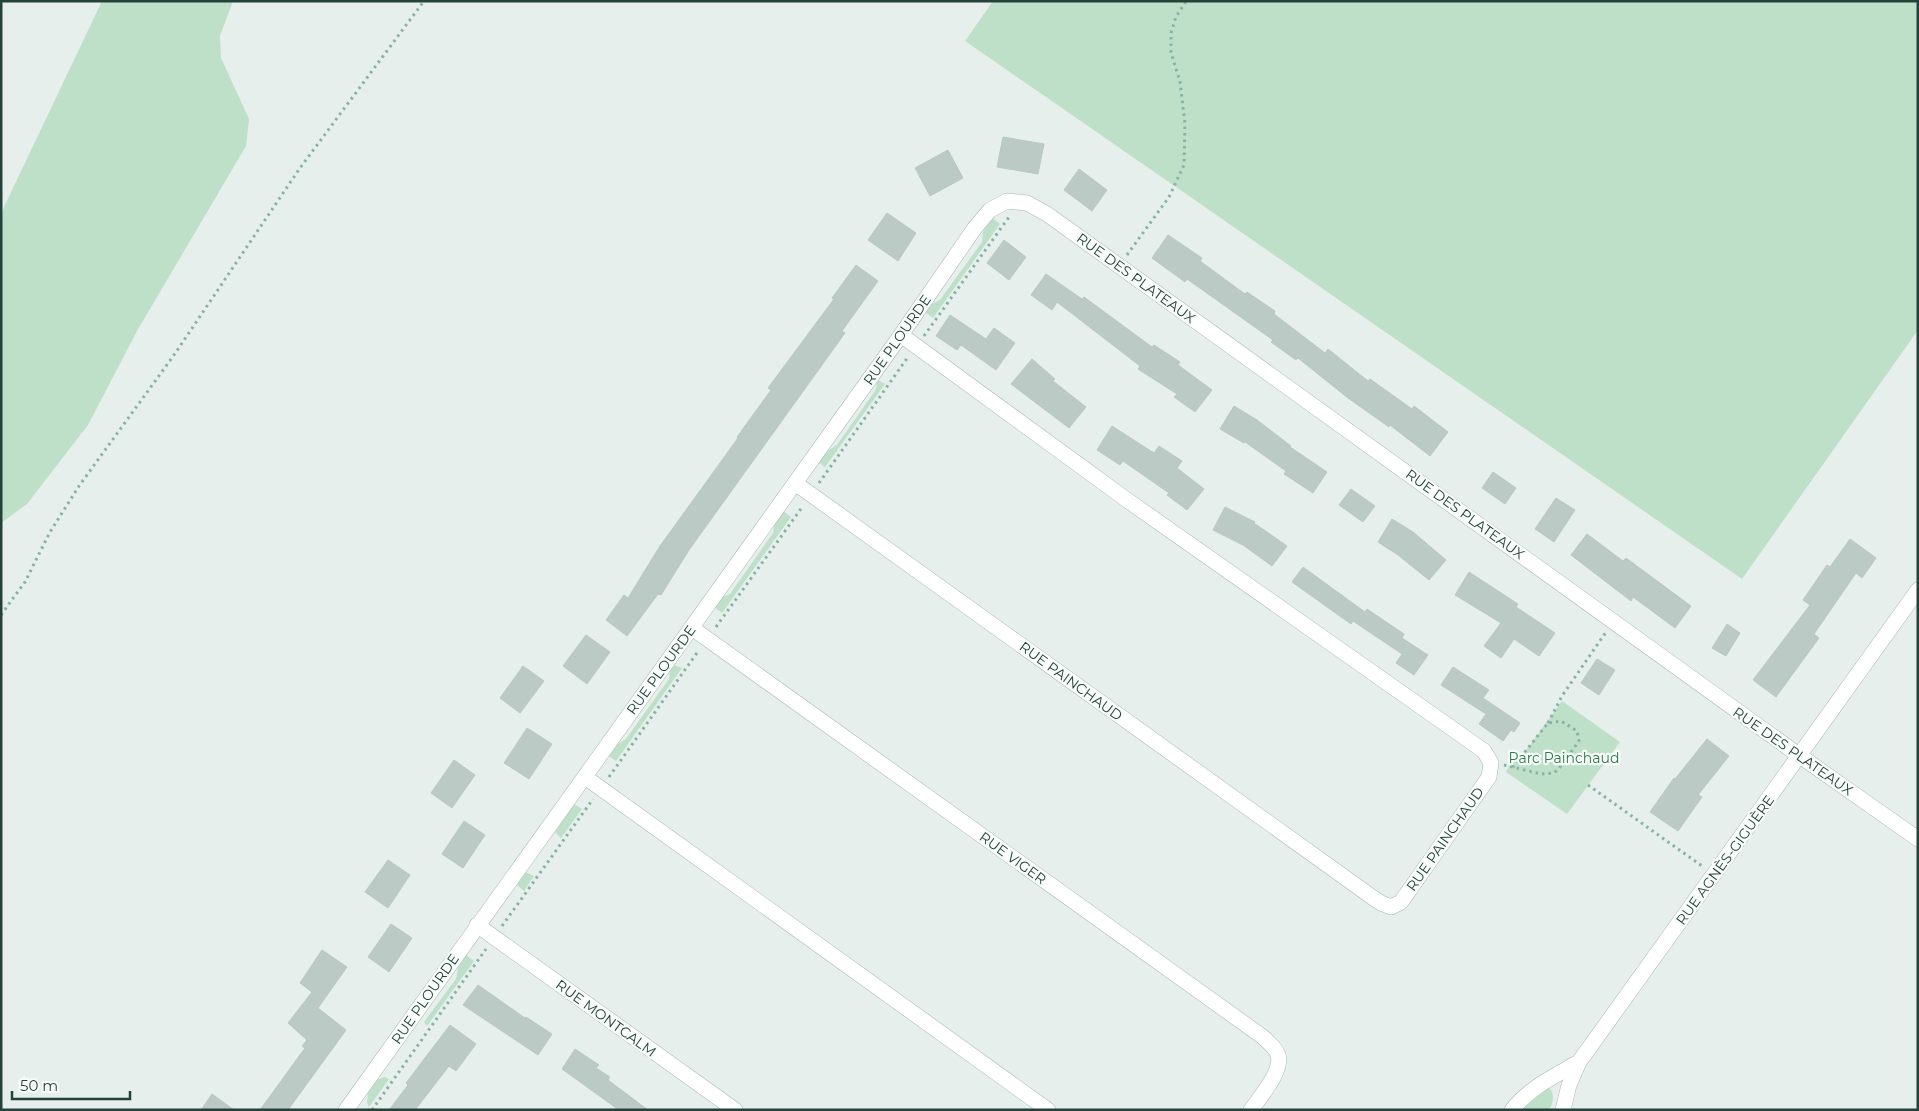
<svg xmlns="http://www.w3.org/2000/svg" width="1919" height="1111" font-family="Montserrat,sans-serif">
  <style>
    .green { fill: #bfe0c8 }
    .building { fill: #bbcac4; stroke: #b8c9c2 }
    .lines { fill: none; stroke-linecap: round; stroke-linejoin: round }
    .minor-casing { stroke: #a8b8b2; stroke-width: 16 }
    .path { stroke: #86b3a5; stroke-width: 3; stroke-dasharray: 2.5 4; stroke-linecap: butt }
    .minor { stroke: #fff; stroke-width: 15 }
    .labels { text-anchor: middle; stroke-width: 4.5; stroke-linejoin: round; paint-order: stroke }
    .street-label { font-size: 14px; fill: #24423a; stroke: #f7fbf9 }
    .park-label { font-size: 14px; fill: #2d7a4b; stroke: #f7fbf9 }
  </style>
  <rect width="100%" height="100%" fill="#e6efeb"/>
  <g class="green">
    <path d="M102,1H233L220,36L221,58L249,119L246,146L137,331L88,425L27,504L1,523V217L4,207Z"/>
    <path d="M993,1H1918V330L1742,579L965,41Z"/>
    <path d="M992,218L1000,224L933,318L925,312L932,304L940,300L982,242L983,232Z"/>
    <path d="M878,380L885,384L825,467L818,462L826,452L837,445L875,391Z"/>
    <path d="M783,511L791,517L722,613L714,607L722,597L730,594L773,533L775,523Z"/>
    <path d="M674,665L682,668L616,761L609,756L618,744L626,739L669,679L670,670Z"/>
    <path d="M1562,701L1620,742L1567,814L1506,772L1512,760L1524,753Z"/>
    <path d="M574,804L582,809L561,838L555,832Z"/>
    <path d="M525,872L534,876L524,891L517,885Z"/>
    <path d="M466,955L474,961L427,1026L424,1022L456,979L458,968Z"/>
    <path d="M384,1077L389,1079L369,1107L367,1103L368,1093L377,1080Z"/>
    <path d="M1544,1088L1550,1089C1555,1095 1553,1103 1549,1110H1518Z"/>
  </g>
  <g class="building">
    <path d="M1003,137L1044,144L1038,174L997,167Z"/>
    <path d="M948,150L963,178L930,196L915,168Z"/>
    <path d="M1079,169L1107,190L1092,211L1064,190Z"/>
    <path d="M887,213L916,233L898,261L868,240Z"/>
    <path d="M1168,235L1202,258L1200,261L1245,294L1247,292L1275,311L1274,314L1325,353L1328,349L1368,381L1370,379L1412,409L1414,406L1448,432L1430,456L1390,425L1389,427L1348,398L1298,358L1296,360L1271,342L1273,340L1187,279L1185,282L1152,258Z"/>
    <path d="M1004,240L1026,257L1009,280L987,263Z"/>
    <path d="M856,265L878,281L842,331L845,333L689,550L661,595L658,594L627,636L606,620L624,595L628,598L660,546L738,438L737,437L771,390L768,388L834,299L832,298Z"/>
    <path d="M1046,274L1082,299L1084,297L1152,347L1154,345L1180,362L1178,365L1212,390L1195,412L1174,397L1177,394L1138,369L1140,366L1057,302L1052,310L1031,295Z"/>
    <path d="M950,315L986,339L994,328L1015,343L996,370L961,345L957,350L936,336Z"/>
    <path d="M1032,359L1055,379L1053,381L1086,407L1069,428L1011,384Z"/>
    <path d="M1234,406L1257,420L1291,446L1290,447L1327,472L1313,493L1284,474L1286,471L1245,442L1244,443L1220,429Z"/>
    <path d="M1112,426L1154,453L1159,446L1182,461L1177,468L1204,489L1187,510L1167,495L1169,493L1123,461L1120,465L1097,450Z"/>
    <path d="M1493,472L1516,488L1505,504L1482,488Z"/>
    <path d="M1351,489L1375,506L1363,522L1339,505Z"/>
    <path d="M1556,498L1575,510L1554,542L1535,529Z"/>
    <path d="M1225,507L1255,522L1254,523L1287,546L1272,566L1243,545L1213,530Z"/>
    <path d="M1392,519L1413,532L1446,560L1429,580L1398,555L1378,542Z"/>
    <path d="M1587,534L1623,561L1626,558L1691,606L1675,628L1633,597L1631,601L1571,555Z"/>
    <path d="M1850,539L1876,558L1862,578L1856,573L1814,634L1819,638L1776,697L1753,680L1810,605L1803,600L1827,565L1830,567Z"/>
    <path d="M1303,567L1365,612L1367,609L1404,634L1402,638L1428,655L1414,675L1396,663L1402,654L1353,621L1351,624L1292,582Z"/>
    <path d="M1469,572L1518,604L1516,607L1555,633L1539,656L1514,639L1501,658L1484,646L1501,623L1455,595Z"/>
    <path d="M1727,624L1740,633L1726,656L1712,648Z"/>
    <path d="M586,635L610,652L587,684L563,666Z"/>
    <path d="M1597,659L1615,670L1599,695L1581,683Z"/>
    <path d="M523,666L544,681L520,713L500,698Z"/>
    <path d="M1453,667L1489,690L1483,698L1520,723L1514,732L1511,730L1503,741L1479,724L1486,714L1441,685Z"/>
    <path d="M527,728L552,744L529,779L504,763Z"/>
    <path d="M1707,739L1729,756L1698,795L1702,797L1678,831L1650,812L1674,778L1675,779Z"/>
    <path d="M454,760L475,775L452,808L431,793Z"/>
    <path d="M464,821L485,835L463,868L442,854Z"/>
    <path d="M388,860L410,875L388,908L365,892Z"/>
    <path d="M391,924L412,938L389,972L368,957Z"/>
    <path d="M322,950L347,967L318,1008L346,1030L288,1110H260L305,1048L302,1046L307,1040L288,1023L312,992L300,983Z"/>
    <path d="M478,985L525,1018L526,1017L552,1034L538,1055L463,1005Z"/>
    <path d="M450,1025L476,1044L456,1071L449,1066L415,1110H389L408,1085L406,1083Z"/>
    <path d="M575,1049L599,1065L596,1068L610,1077L608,1080L648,1110H619L562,1069Z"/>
    <path d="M212,1094L234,1110H201Z"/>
  </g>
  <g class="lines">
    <g class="minor-casing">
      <g id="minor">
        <path d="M795,483L1372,897L1381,903L1391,907L1401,902L1489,777L1491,763L1484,751L1127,500L901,335"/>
        <path d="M692,628L1263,1037C1268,1042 1276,1048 1278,1055C1283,1071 1260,1097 1251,1110"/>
        <path d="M585,777L1048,1110"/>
        <path d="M477,925L735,1110"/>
        <path d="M346,1110L901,335L974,229L990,210L1007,201L1027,203L1047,214L1800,756L1918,839"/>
        <path d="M1512,1110C1530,1087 1555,1076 1579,1062L1918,590"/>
        <path d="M1563,1110L1569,1085L1579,1062"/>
      </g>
    </g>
    <g class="path">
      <path d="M1127,255L1169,197L1184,165L1185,124L1180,82L1171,52V33L1176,17L1186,1"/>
      <path d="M924,336L1009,217"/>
      <path d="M819,483L908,357"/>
      <path d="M1,615L25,582L50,532L79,486L174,355L300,168L424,1"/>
      <path d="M716,627L803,506"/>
      <path d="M1548,723L1562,696L1606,632"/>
      <path d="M1504,765L1541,774L1553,773L1558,770L1579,741L1577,731L1561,721L1548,723L1513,767"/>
      <path d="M609,777L699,650"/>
      <path d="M1588,785L1702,866"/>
      <path d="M502,926L593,799"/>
      <path d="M372,1110L486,949"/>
    </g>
    <use href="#minor" class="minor"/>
  </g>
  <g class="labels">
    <g class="street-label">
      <text transform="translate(1136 278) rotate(36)" y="5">RUE DES PLATEAUX</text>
      <text transform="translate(897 340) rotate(-55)" y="5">RUE PLOURDE</text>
      <text transform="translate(1465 514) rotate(36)" y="5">RUE DES PLATEAUX</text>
      <text transform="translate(661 670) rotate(-54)" y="5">RUE PLOURDE</text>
      <text transform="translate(1071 681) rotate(36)" y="5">RUE PAINCHAUD</text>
      <text transform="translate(1793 751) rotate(35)" y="5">RUE DES PLATEAUX</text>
      <text transform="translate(1445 839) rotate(-55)" y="5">RUE PAINCHAUD</text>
      <text transform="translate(1013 858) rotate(36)" y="5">RUE VIGER</text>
      <text transform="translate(1725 860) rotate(-54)" y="5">RUE AGNÈS-GIGUÈRE</text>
      <text transform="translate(425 999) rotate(-55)" y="5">RUE PLOURDE</text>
      <text transform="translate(606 1018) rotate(36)" y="5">RUE MONTCALM</text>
    </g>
    <g class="park-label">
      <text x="1564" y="763">Parc Painchaud</text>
    </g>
  </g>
  <rect width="1919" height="1111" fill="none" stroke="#24423a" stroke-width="5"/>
  <path d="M12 1091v8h118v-8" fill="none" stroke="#24423a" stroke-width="2.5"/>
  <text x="20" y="1091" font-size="15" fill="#24423a" stroke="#f7fbf9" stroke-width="4" paint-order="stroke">50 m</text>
</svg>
